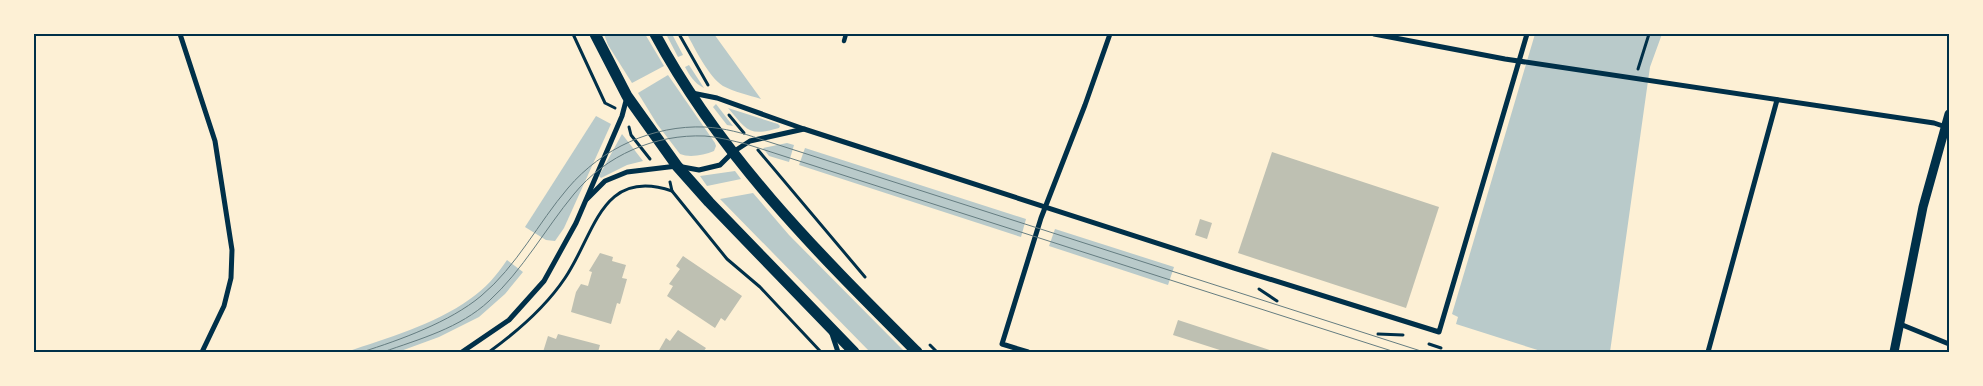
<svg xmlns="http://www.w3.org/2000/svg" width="1983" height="386" font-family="'Titillium Web',sans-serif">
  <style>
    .green { fill: #b9caca }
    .building { fill: #bec0b2 }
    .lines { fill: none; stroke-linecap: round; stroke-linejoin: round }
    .path { stroke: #003049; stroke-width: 3 }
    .pedestrian { stroke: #003049; stroke-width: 4.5 }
    .minor { stroke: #003049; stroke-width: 5 }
    .tertiary { stroke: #003049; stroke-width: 9 }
    .primary { stroke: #003049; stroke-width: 11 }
    .tram { stroke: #657d81; stroke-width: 1 }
    .neatline { fill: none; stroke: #003049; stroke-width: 2 }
  </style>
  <rect width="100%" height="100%" fill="#fdf0d5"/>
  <g class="green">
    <path d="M604,34H645L664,66L632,83L608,45Z"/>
    <path d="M666,34H672L683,55L678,57Z"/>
    <path d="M687,34H714L761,99C749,95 734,92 723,86C709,77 695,49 687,34Z"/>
    <path d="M1535,34H1662L1650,67L1646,95L1610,352H1544L1456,324L1458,317L1452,314Z"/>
    <path d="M689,65L704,88C694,83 690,76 685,67Z"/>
    <path d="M668,75L715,143L716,146L714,151C704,155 690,158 680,154L657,124L638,93Z"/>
    <path d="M716,104L733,126L727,125L713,107Z"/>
    <path d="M728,108L778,124L780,126L779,128C748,137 747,130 728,108Z"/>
    <path d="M596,116L611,124L564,228L555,241L546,240L525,227Z"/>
    <path d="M622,134L643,161L627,165L601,178L599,176Z"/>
    <path d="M787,143L794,145L789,162L769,156L763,148Z"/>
    <path d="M805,148L1026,219L1021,237L799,165Z"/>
    <path d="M735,171L741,179L707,186L700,176Z"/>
    <path d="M753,193L789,235L905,352H870L720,199Z"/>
    <path d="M1055,229L1174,267L1168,285L1049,246Z"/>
    <path d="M507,260L523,272L505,294L479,317L439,337L398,352H346C387,338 434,325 470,299C485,289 497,275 507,260Z"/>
  </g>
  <g class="building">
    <path d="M1272,152L1439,207L1406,308L1238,253Z"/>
    <path d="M1200,219L1212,223L1207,239L1195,235Z"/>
    <path d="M600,253L613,257L612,261L626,265L622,278L627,279L620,304L617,303L611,324L571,312L576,292L581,284L588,286L592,272L589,271Z"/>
    <path d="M683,256L742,296L725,321L721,318L715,328L667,296L673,286L669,284L680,269L676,266Z"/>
    <path d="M1178,320L1276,352H1226L1173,335Z"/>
    <path d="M678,330L706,348L703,352H658L666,338L670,341Z"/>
    <path d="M558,334L600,345L598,352H543L548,336L556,339Z"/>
  </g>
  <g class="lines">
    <g class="path">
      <path d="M573,34L605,103L615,108"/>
      <path d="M679,34L708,85"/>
      <path d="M1638,69L1649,34"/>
      <path d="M729,115L744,133"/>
      <path d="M629,127L631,135L650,159"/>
      <path d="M758,150L865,277"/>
      <path d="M670,182L672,191L727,259L760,287L821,352"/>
      <path d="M1259,289L1277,301"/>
      <path d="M1378,334L1403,335"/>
      <path d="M1429,344L1441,348"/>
      <path d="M930,345L937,352"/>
      <path d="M489,352C518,331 545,308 565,278C595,234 601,167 672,191"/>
    </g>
    <path class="pedestrian" d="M844,41L846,34"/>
    <g class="minor">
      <path d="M180,34L215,141L232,250L231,278L224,306L202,352"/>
      <path d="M1374,34L1505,59L1934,123L1946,127"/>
      <path d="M692,93L717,98L804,129L1234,268L1439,332L1527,34"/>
      <path d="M587,199L605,181L627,172L677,166L699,170L720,165L733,152L750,141L804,129"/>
      <path d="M1900,324L1949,344"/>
      <path d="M832,334L838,352"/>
      <path d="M462,352L509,320L544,281L576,223L622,116L627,97"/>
      <path d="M1028,352L1002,344L1041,218L1085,105L1110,34"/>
      <path d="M1708,352L1777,100"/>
    </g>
    <path class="tertiary" d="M1894,352L1923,207L1949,114"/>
    <g class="primary">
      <path d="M595,34L627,96L677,166L709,202L854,352"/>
      <path d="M655,34C721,157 819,254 917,352"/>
    </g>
    <g class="tram">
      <path d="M362,352C400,340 450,322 481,296C517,266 538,223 568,188C602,148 653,125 705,127C724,128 743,133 760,139L1424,352"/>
      <path d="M383,352C420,339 460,328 489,301C523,270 545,229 574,194C606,155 655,134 705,136C719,137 733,141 746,144L1395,352"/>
    </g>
  </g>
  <rect width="1983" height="386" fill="none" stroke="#fdf0d5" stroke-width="70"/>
  <rect x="35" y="35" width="1913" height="316" class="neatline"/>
</svg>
